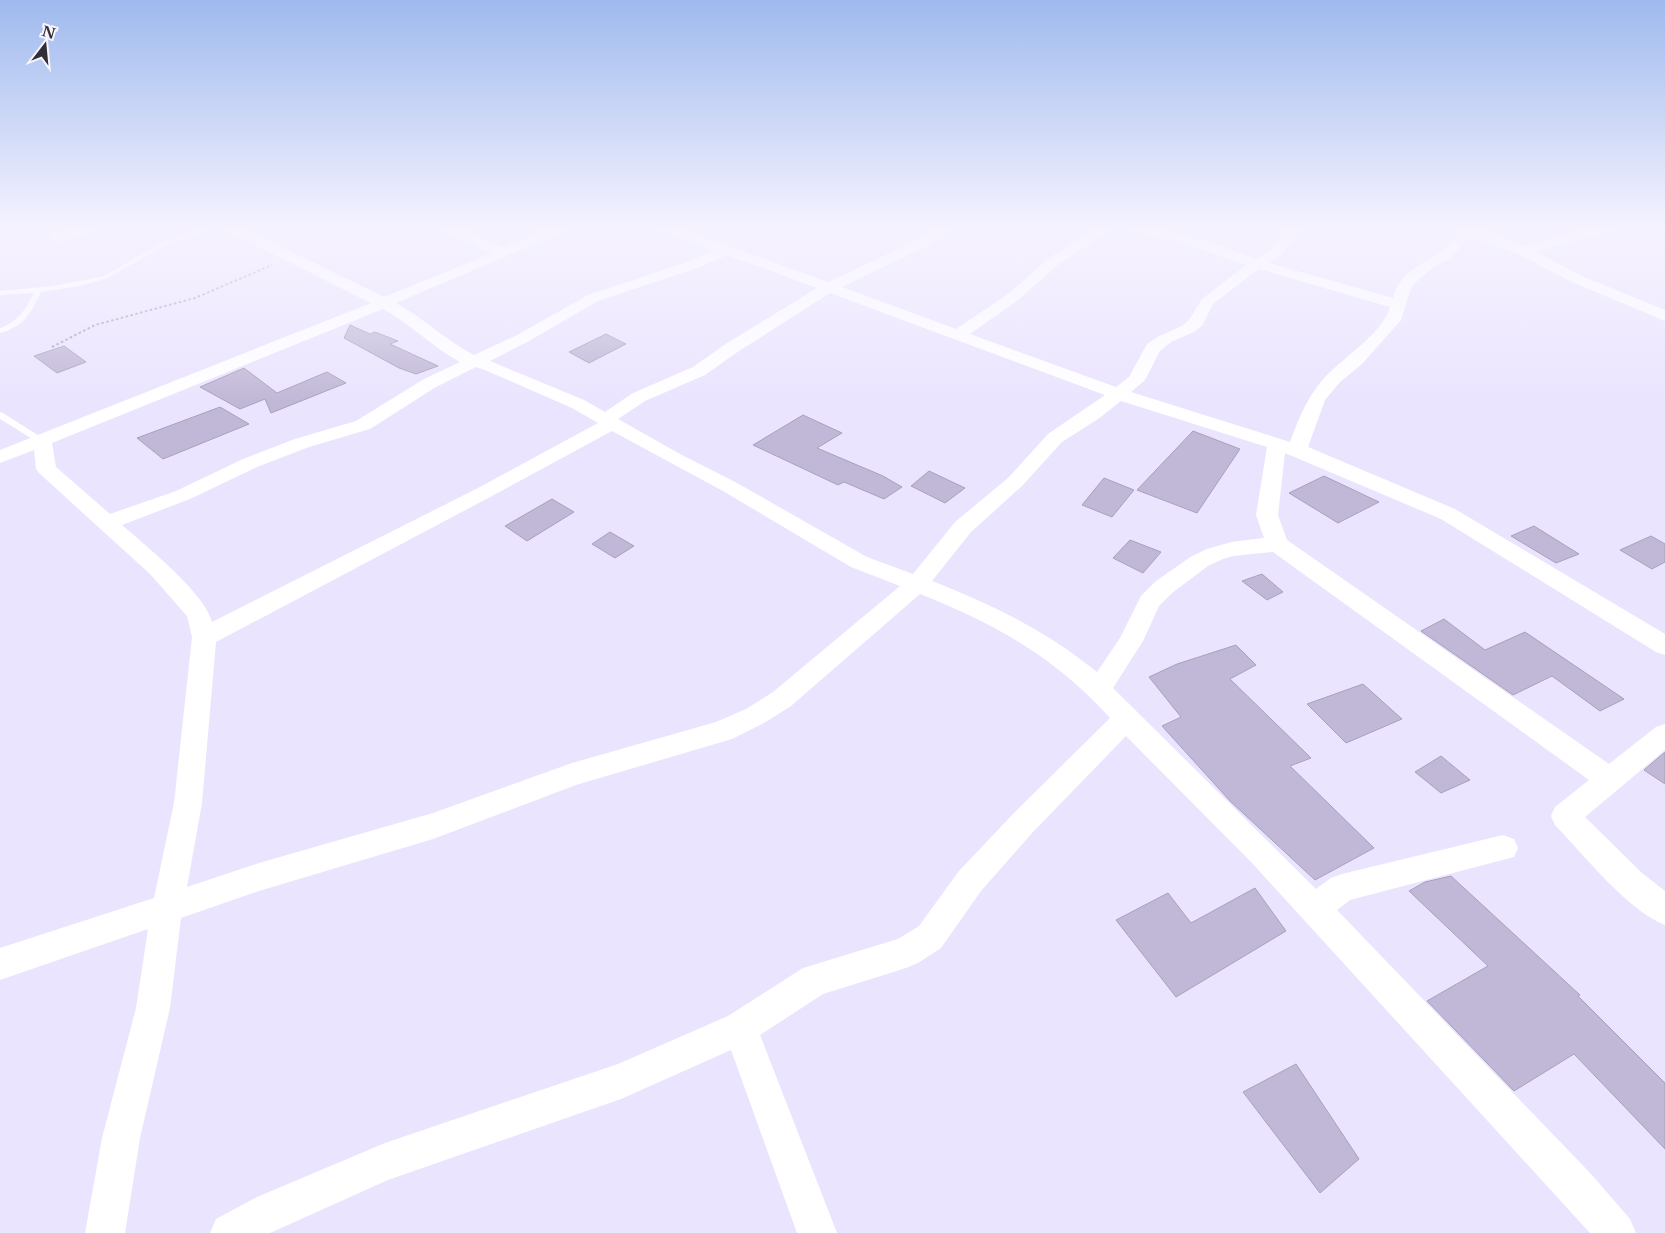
<svg xmlns="http://www.w3.org/2000/svg" width="1665" height="1233" font-family="'Libre Baskerville',serif">
  <style>
    .building { fill: #c1b8d7; stroke: #a9a0be }
    .lines { fill: none; stroke-linecap: round; stroke-linejoin: round }
    .path { stroke: #a8a2b7; stroke-width: 2; stroke-dasharray: 2.5 2.5; stroke-linecap: butt }
    .service { fill: #fff; fill-rule: evenodd }
    .minor { fill: #fff; fill-rule: evenodd }
  </style>
  <rect width="100%" height="100%" fill="#ebe4fe"/>
  <g class="building">
    <path d="M350,325L370,334L375,332L398,341L390,344L438,366L416,374L399,368L344,338Z"/>
    <path d="M606,334L626,344L589,363L569,352Z"/>
    <path d="M64,346L86,362L57,373L34,356Z"/>
    <path d="M244,368L277,393L327,372L346,383L271,413L265,399L240,409L200,387Z"/>
    <path d="M220,407L249,424L163,459L137,438Z"/>
    <path d="M803,415L842,433L817,448L883,476L902,487L884,499L844,482L838,485L753,445Z"/>
    <path d="M1193,431L1240,449L1197,513L1137,490Z"/>
    <path d="M929,471L965,488L945,503L911,486Z"/>
    <path d="M1324,476L1379,502L1338,523L1289,493Z"/>
    <path d="M1104,478L1134,490L1112,517L1082,505Z"/>
    <path d="M552,499L574,512L527,541L505,526Z"/>
    <path d="M1534,526L1579,554L1556,563L1511,536Z"/>
    <path d="M610,532L634,546L615,558L592,544Z"/>
    <path d="M1651,536L1665,544V562L1652,569L1620,550Z"/>
    <path d="M1130,540L1161,552L1143,573L1113,558Z"/>
    <path d="M1262,574L1283,592L1267,600L1242,581Z"/>
    <path d="M1444,619L1485,650L1525,632L1624,699L1600,711L1552,676L1513,695L1421,631Z"/>
    <path d="M1236,645L1256,665L1230,679L1311,758L1290,766L1374,848L1315,880L1230,801L1162,726L1181,717L1149,677L1177,664Z"/>
    <path d="M1363,684L1402,719L1346,743L1307,704Z"/>
    <path d="M1665,752V784L1644,770Z"/>
    <path d="M1441,756L1470,780L1441,793L1415,772Z"/>
    <path d="M1451,876L1580,995L1578,996L1665,1083V1149L1574,1054L1514,1091L1429,1003L1427,1001L1488,966L1409,891L1425,882Z"/>
    <path d="M1255,888L1286,931L1176,997L1116,920L1168,893L1191,923Z"/>
    <path d="M1296,1064L1359,1159L1320,1193L1243,1092Z"/>
  </g>
  <g class="lines">
    <path class="path" d="M52,347L95,325L195,298L272,265"/>
    <g class="service">
      <path d="M203,228H212L162,247L108,278L80,286L41,292C30,314 25,326 0,333V328C19,321 25,310 34,293L0,295V291L53,286L104,276L158,245Z"/>
      <path d="M0,412L3,413L47,441L45,443H39L0,419Z"/>
    </g>
    <g class="minor">
      <path d="M75,228H96L94,231L57,243L50,239L52,236Z"/>
      <path d="M225,228H243L384,297L492,253L442,231L440,228H459L504,248L548,228H567L565,231L396,303C424,318 446,341 474,355L517,335L588,295L690,261L714,250L662,231L660,228H680L828,282L921,238L936,228H952L931,244L842,287L956,329L1008,294L1049,258L1096,228H1113L1059,264L1018,300L970,334L1116,387L1129,377L1147,344L1159,336L1182,326L1189,320L1202,299L1246,265L1178,241L1133,231L1131,228C1176,228 1214,244 1256,259L1270,250L1289,228H1303L1280,256L1269,263L1393,298C1399,274 1420,265 1438,253C1448,247 1456,236 1463,228H1478L1524,246L1592,228H1615L1613,231L1536,252L1582,276L1665,310V321L1572,282L1518,254L1471,236L1450,258L1432,268L1415,283L1410,291L1401,320L1362,364L1340,382L1325,400L1308,447L1455,509L1665,634V655L1656,652L1441,519L1285,453L1278,515L1287,540L1609,764L1656,727L1665,724V750L1585,817L1642,873L1665,891V925C1627,910 1584,855 1555,825L1551,816L1555,807L1589,780L1273,552L1233,556L1223,559L1208,566L1172,593L1159,606L1143,641L1113,688L1316,889L1331,878L1342,874L1503,835L1514,839L1518,848L1514,857L1350,900L1337,910L1592,1175L1630,1219L1636,1233H1590L1252,863L1126,736L1033,832L981,891L941,948L918,963L906,968L823,994L760,1035L837,1233H797L731,1050L621,1099L388,1180L270,1233H210L216,1219L257,1197L385,1143L618,1064L728,1016L803,968L898,939L919,926L959,871L1013,814L1110,718C1056,658 994,623 920,594L791,706L764,723L732,739L576,785L433,839L259,891L181,918L170,1008L140,1138L125,1233H85L102,1138L136,1008L148,929L0,980V948L154,898L174,803L192,637L187,616L150,574L39,473L36,469L34,450L0,463V450L371,303L227,231ZM727,255L817,288L724,345L693,367L633,393L605,412L584,400L490,361L529,341L598,301L700,267ZM1259,269L1390,307C1383,332 1346,356 1328,374C1309,393 1299,417 1290,442L1131,392L1145,380L1160,351L1171,342L1194,332L1202,326L1213,304ZM830,293L1105,395L1048,434L1008,478L955,522L913,574L867,557L737,483L680,454L618,419L645,401L705,375L736,353ZM383,309C411,324 432,347 460,362L424,379L356,421L295,439L243,459L176,491L110,514L56,467L52,443ZM476,367L485,370L572,408L598,423L478,488L212,622C205,593 146,546 122,525L190,499L257,467L309,447L370,429L436,387ZM1121,401L1267,447L1256,515L1264,538L1231,542L1207,549L1192,556L1156,581L1141,596L1120,638L1097,672C1045,630 993,605 932,581L971,532L1022,486L1062,442L1098,419ZM612,431L723,491L851,567L900,586L773,692L746,709L716,722L572,763L433,813L259,863L187,887L202,803L216,642L492,496Z"/>
    </g>
  </g>
  <linearGradient id="sky" x2="0" y2="1"><stop stop-color="#9fbaee"/><stop offset="0.57" stop-color="#f6f3ff"/><stop offset="1" stop-color="#f6f3ff" stop-opacity="0"/></linearGradient>
  <rect width="1665" height="401" fill="url(#sky)"/>
  <g transform="translate(45 45) rotate(16)" stroke="#f7f5fb" stroke-width="4" paint-order="stroke">
  <path d="M0-4L9 19L0 12L-9 19Z" fill="#312d39"/>
  <text y="-8" font-size="14" font-weight="bold" text-anchor="middle" fill="#312d39">N</text>
  </g>
</svg>
